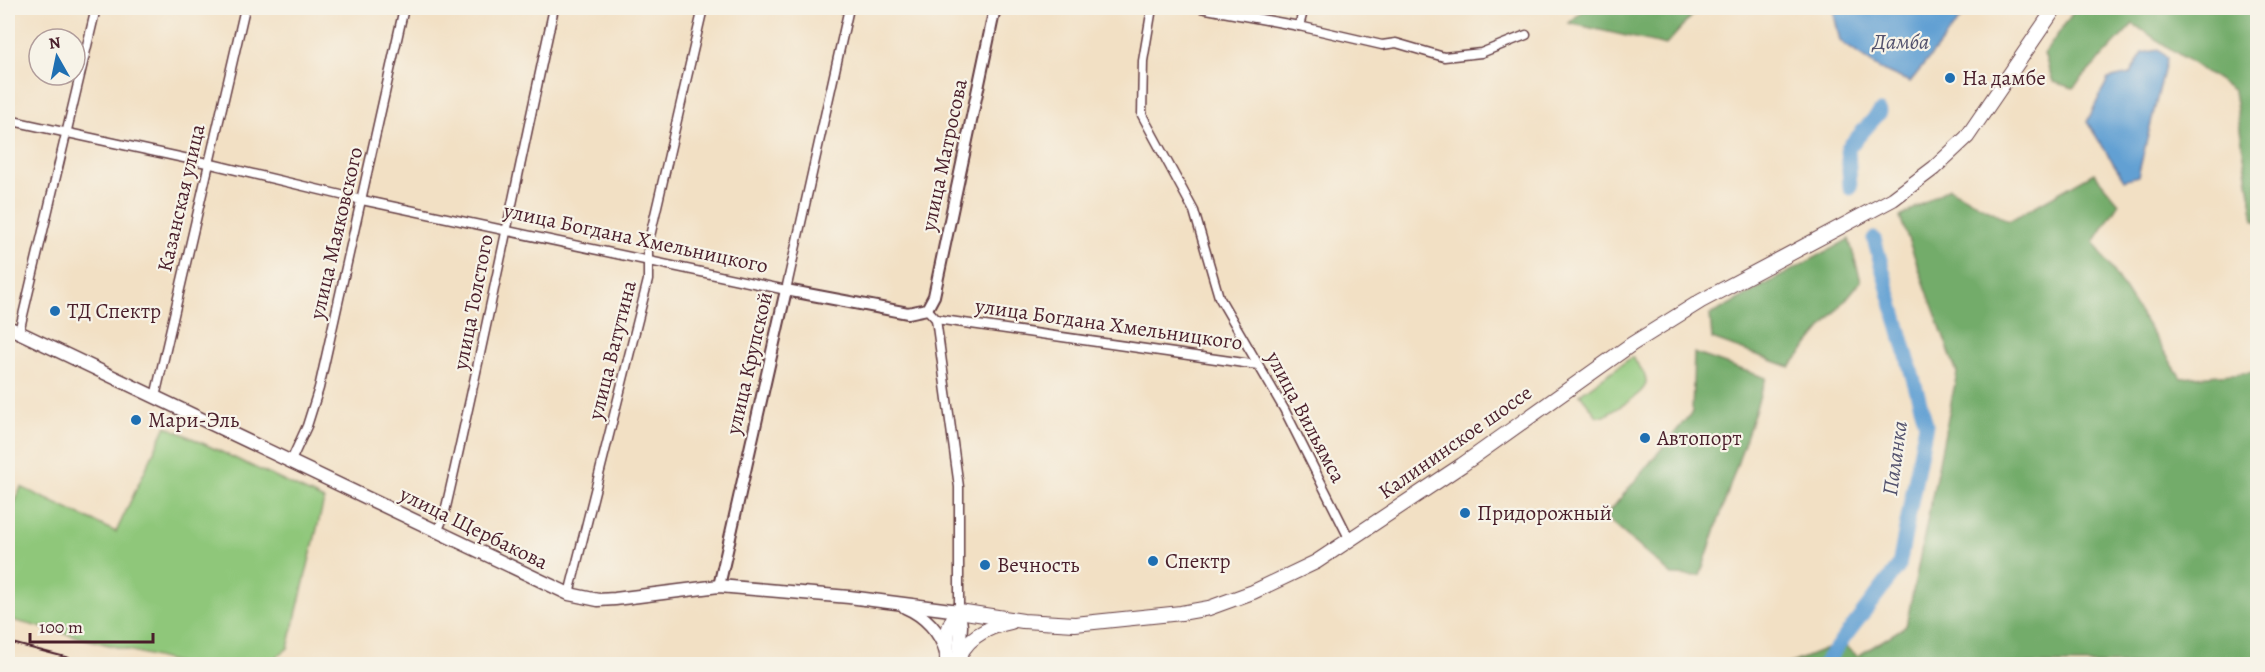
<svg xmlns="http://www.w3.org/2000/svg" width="2265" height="672" font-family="Alegreya,serif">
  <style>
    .green { fill: #8fc77a; stroke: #6c7352; stroke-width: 1.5 }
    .forest { fill: #73ac6a; stroke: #5e664a; stroke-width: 1.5 }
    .water { fill: #62a0d3; stroke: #56607f; stroke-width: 1.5 }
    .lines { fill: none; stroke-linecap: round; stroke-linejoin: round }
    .river { stroke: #62a0d3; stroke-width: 15 }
    .minor-casing { stroke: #633c42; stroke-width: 11 }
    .tertiary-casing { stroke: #633c42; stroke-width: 14 }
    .secondary-casing { stroke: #633c42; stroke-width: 15 }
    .primary-casing { stroke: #633c42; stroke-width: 16 }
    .minor { stroke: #fff; stroke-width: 8 }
    .tertiary { stroke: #fff; stroke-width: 10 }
    .secondary { stroke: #fff; stroke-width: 12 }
    .primary { stroke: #fff; stroke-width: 14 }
    .rail { stroke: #4a1f2b; stroke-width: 2 }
    .poi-dot { fill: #1f6fb2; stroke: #f7f3e8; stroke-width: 2 }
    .labels { text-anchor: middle; stroke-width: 4.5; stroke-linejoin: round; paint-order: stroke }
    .poi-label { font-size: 21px; fill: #4a1f2b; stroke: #f7f3e8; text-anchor: start }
    .street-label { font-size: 21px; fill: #4a1f2b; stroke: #f7f3e8 }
    .water-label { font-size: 22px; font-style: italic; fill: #54536e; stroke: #f7f3e8 }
  </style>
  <rect width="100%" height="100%" fill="#f7f3e8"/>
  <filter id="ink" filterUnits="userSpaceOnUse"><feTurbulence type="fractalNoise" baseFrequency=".0167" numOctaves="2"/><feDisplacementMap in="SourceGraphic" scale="12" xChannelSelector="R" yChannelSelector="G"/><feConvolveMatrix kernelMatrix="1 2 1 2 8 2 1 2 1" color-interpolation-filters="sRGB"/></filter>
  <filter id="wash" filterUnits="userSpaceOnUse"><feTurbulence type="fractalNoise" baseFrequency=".008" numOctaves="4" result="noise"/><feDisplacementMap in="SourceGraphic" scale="24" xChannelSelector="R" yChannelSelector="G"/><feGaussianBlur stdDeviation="1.35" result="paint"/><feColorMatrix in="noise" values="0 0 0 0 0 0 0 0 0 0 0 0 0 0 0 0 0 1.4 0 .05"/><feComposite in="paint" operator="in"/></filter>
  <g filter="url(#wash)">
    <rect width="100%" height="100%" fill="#f2e0c4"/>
    <g class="green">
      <path d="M1632,357C1637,364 1647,373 1646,383C1645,394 1614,410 1605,416H1597L1580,394Z"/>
      <path d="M166,426L324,500L288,648L268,664H183L8,619V521L21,487L116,532Z"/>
    </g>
    <g class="forest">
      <path d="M1586,8H1699L1666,45L1569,23Z"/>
      <path d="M2076,8H2257V222L2254,220L2234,91L2133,24L2073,88L2053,82L2044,54Z"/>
      <path d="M2094,173L2119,203L2094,242L2181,378L2257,372V664H1789L1841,643L1858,656L1906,626L1957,373L1900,217L1949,188L2009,221Z"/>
      <path d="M1849,239L1861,281L1790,367L1712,339L1710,315Z"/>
      <path d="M1694,353L1766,378L1700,576L1672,575L1605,517L1692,412Z"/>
    </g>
    <g class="water">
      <path d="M1839,8H1969L1910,82L1880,69L1840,41L1834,14Z"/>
      <path d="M2158,50L2167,58L2138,176L2124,180L2087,122L2108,79L2130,74L2143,53Z"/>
    </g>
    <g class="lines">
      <g class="river">
        <path d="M1850,188L1848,148L1880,112"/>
        <path d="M1824,664L1899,566L1926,424L1874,239"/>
      </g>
    </g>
  </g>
  <g filter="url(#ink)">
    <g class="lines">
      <g class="minor-casing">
        <g id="minor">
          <path d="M1152,8L1143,61L1142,115L1194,211L1219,297L1284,409L1350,540"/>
          <path d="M1201,8L1299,26L1382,45L1396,43L1444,57L1481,53L1526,35"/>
          <path d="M1299,26L1304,8"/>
          <path d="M8,120L207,163L362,200L786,290L849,8"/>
          <path d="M927,309L936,319L1258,365"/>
          <path d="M936,319L959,487V611"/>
          <path d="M19,332L96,8"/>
          <path d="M155,397L245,8"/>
          <path d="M290,463L307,426L319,388L404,8"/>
          <path d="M437,532L444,516C483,347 517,177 554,8"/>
          <path d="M569,594L648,280V245L703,8"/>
        </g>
      </g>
      <g class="tertiary-casing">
        <path id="tertiary" d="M719,586L786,290L908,313L927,309L934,296L995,8"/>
      </g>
      <g class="secondary-casing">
        <g id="secondary">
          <path d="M8,327L569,594L598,600L615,599L719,586L849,597L959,611L961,626L959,656"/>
          <path d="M905,607C924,615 941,632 946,653"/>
        </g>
      </g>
      <g class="primary-casing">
        <g id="primary">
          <path d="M947,664C947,645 944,626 959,611L1023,621L1075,624L1181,613L1209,608L1253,592L1316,562L1462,465L1632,344L1701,301L1893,199L1934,168L1967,137L2055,8"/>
          <path d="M957,664C963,639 987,627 1011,622"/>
        </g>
      </g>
      <use href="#minor" class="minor"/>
      <use href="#tertiary" class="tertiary"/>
      <use href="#secondary" class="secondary"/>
      <use href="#primary" class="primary"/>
      <g class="rail">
        <path d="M8,642L92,664"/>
        <path d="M8,662L17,664"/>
      </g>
    </g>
  </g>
  <g class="poi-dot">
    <circle cx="1950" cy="78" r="6"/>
    <circle cx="55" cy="311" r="6"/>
    <circle cx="136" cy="420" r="6"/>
    <circle cx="1645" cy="438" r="6"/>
    <circle cx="1465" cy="513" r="6"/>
    <circle cx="1153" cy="561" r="6"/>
    <circle cx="985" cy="565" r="6"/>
  </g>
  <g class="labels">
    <g class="poi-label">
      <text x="1962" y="85">На дамбе</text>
      <text x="67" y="318">ТД Спектр</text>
      <text x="148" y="427">Мари-Эль</text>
      <text x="1657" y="445">Автопорт</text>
      <text x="1477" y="520">Придорожный</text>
      <text x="1165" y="568">Спектр</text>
      <text x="997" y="572">Вечность</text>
    </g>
    <g class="street-label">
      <text transform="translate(944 155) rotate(-78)" y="7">улица Матросова</text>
      <text transform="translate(181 198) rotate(-77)" y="7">Казанская улица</text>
      <text transform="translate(336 233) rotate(-77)" y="7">улица Маяковского</text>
      <text transform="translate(636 238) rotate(12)" y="7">улица Богдана Хмельницкого</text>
      <text transform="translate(473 302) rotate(-79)" y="7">улица Толстого</text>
      <text transform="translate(1109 324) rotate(8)" y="7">улица Богдана Хмельницкого</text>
      <text transform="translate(612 350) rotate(-76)" y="7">улица Ватутина</text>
      <text transform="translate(749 363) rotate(-77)" y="7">улица Крупской</text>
      <text transform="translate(1306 417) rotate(62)" y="7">улица Вильямса</text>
      <text transform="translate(1455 442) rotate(-35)" y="7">Калининское шоссе</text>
      <text transform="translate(474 528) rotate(26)" y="7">улица Щербакова</text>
    </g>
    <g class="water-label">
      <text x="1901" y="49">Дамба</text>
      <text transform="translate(1894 458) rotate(-82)" y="8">Паланка</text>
    </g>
  </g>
  <rect width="2265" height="672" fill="none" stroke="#f7f3e8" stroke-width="30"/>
  <g transform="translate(57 57) rotate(351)"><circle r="28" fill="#f7f3e8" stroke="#b29e9c" stroke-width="1.5"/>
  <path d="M0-4.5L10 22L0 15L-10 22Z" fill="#1f6fb2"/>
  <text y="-9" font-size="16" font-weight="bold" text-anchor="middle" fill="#4a1f2b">N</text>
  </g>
  <path d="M30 633v9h123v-9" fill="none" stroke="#4a1f2b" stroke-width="3"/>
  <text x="39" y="633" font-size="18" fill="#4a1f2b" stroke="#f7f3e8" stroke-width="4.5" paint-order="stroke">100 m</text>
</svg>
